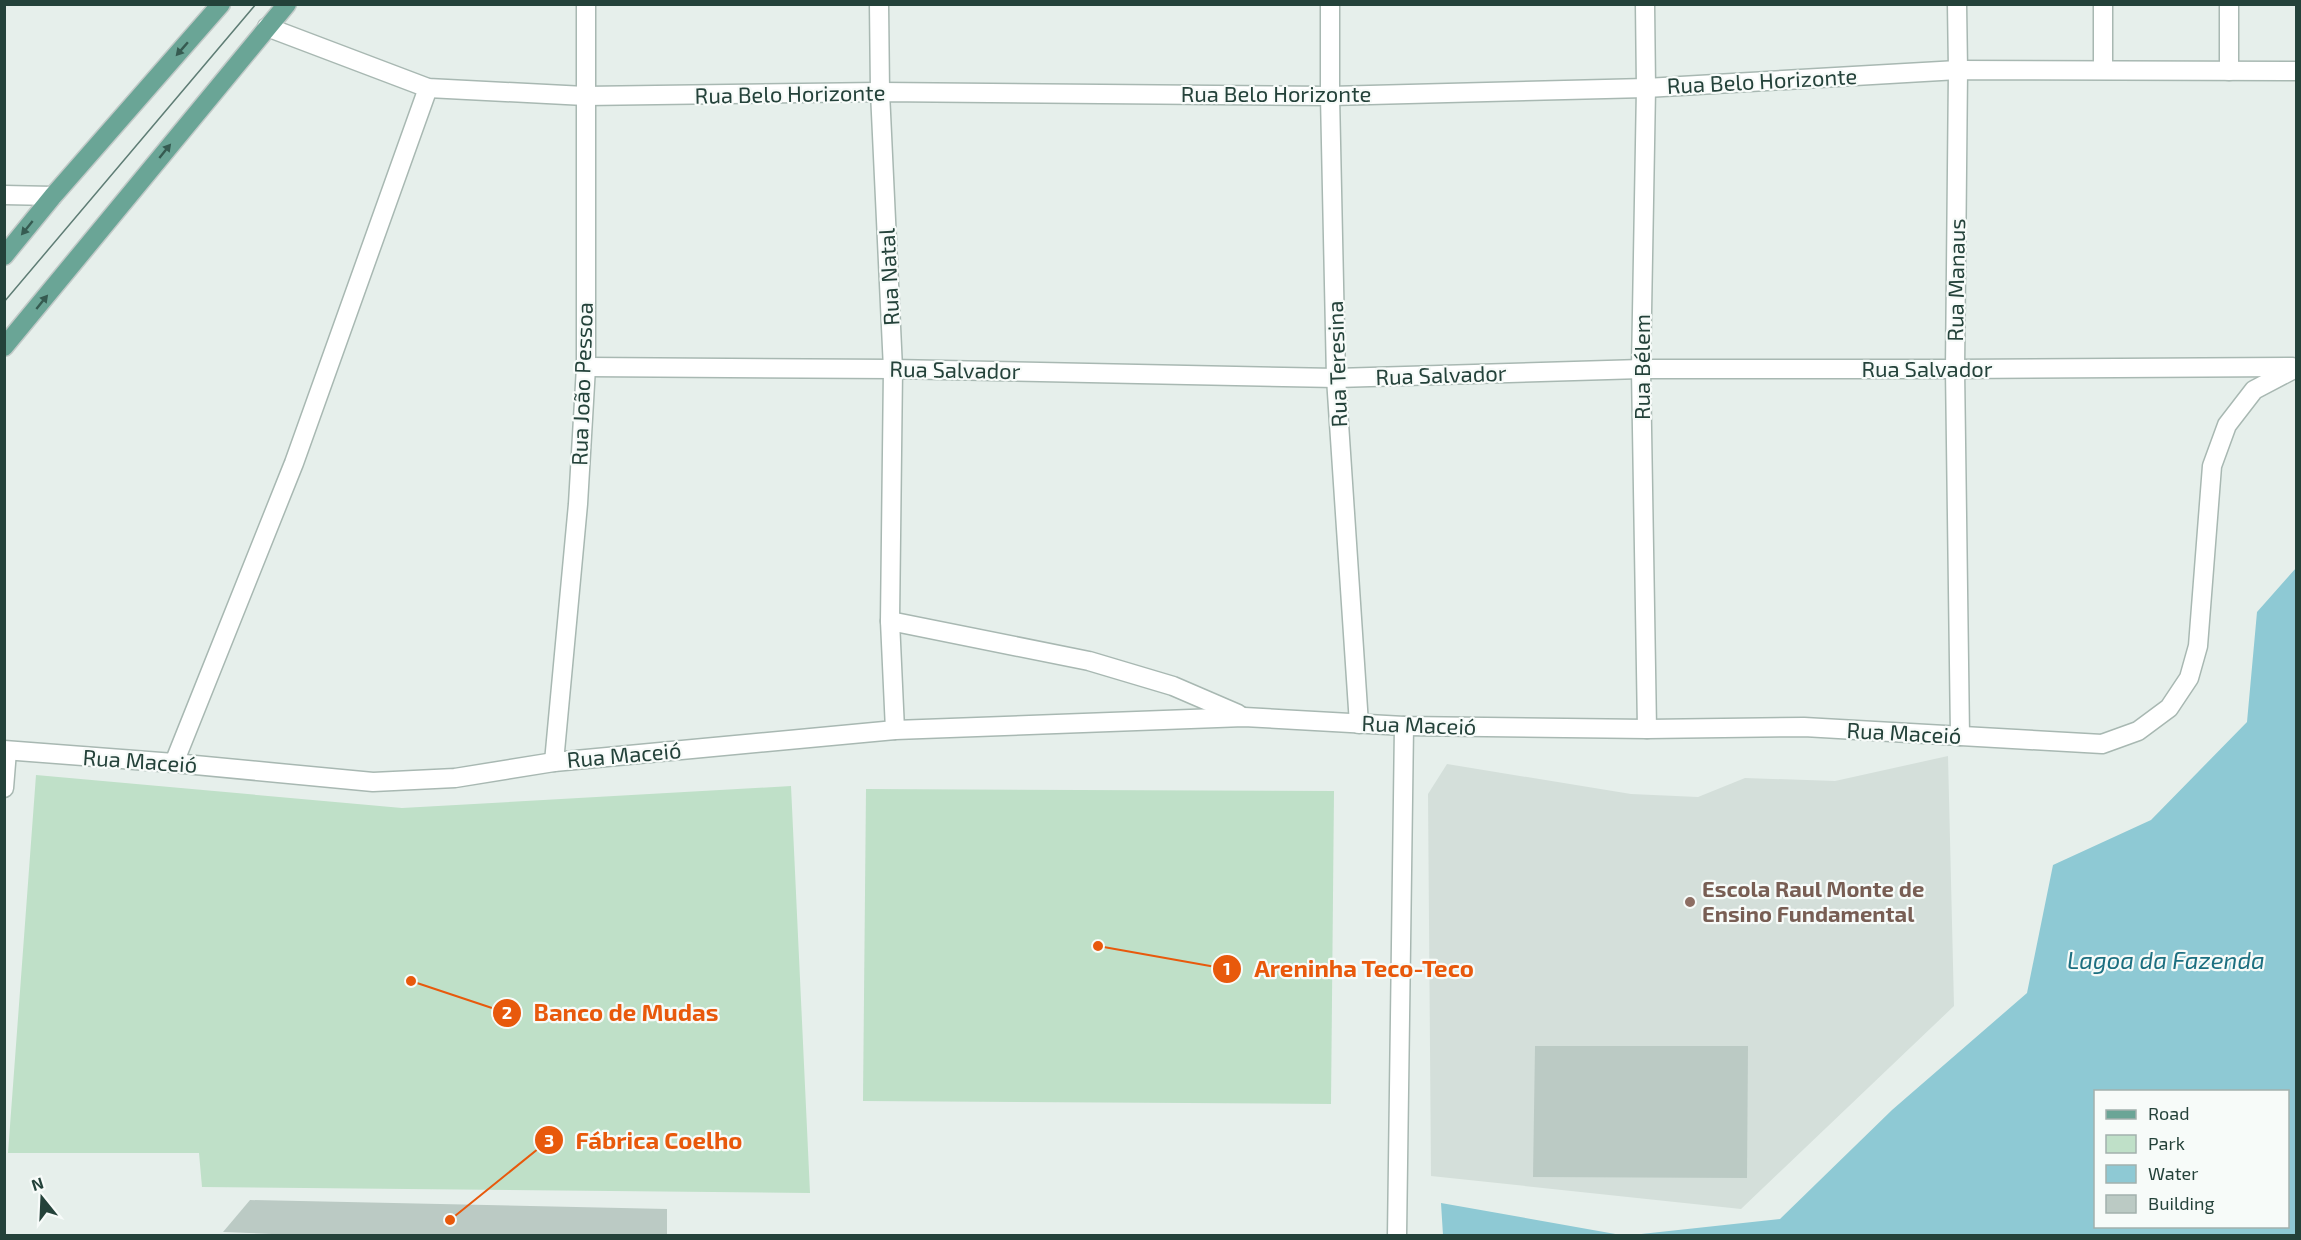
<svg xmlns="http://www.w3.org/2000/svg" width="2301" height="1240" font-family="'Exo 2',sans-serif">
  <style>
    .built { fill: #d4dfda }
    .green { fill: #bfe0c8 }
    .water { fill: #8ec9d4; fill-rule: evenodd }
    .building { fill: #bbcac4 }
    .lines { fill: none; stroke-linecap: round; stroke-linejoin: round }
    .minor-casing { stroke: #a8b8b2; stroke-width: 21 }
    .major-casing { stroke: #c2cac8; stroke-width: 21 }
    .minor { stroke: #fff; stroke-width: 18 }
    .major { stroke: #6aa596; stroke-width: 18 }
    .tram { stroke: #5f7d75; stroke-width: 1.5 }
    .oneway { fill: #365b51 }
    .education-dot { fill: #8d6e63; stroke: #f7fbf9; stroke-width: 2 }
    .labels { text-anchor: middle; stroke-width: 4.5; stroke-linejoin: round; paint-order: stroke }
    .street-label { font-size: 22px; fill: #24423a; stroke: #f7fbf9 }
    .education-label { font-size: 22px; font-weight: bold; fill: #785e54; stroke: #f7fbf9; text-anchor: start }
    .water-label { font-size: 24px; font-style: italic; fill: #1c6f80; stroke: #f7fbf9 }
    .leader { fill: none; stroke: #e8590c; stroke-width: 2 }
    .callout-dot { fill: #e8590c; stroke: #f7fbf9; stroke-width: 2 }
    .mark-label { font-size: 18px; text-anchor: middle; font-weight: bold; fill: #fff }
    .callout-label { font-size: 24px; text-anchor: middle; font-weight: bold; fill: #e8590c; stroke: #f7fbf9; stroke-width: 4.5; stroke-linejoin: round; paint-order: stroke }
  </style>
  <rect width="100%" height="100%" fill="#e6efeb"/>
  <path class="built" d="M1948,756L1954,1006L1741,1209L1431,1176L1428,794L1447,764L1631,794L1698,797L1745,778L1835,781Z"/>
  <g class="green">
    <path d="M36,775L402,808L791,786L810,1193L202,1187L199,1153H8Z"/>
    <path d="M866,789L1334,791L1331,1104L863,1101Z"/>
  </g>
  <g class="water">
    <path d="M2296,568V1235H1632L1780,1219L1892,1110L2027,993L2053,865L2151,820L2247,722L2257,612ZM2096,1092H2288V1226H2096Z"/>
    <path d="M1441,1203L1621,1235H1443Z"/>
  </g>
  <g class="building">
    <path d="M1535,1046H1748L1747,1178L1533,1177Z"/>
    <path d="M250,1200L667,1209V1236H320L223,1232Z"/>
  </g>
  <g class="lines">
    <g class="minor-casing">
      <g id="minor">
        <path d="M879,4L880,92L893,369L890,621L895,730"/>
        <path d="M1330,4V96L1336,378L1359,724"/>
        <path d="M1645,4L1646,88L1641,369L1647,729"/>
        <path d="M1957,4L1958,70L1955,369L1960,736"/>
        <path d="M2103,4V70"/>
        <path d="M2229,4V71"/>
        <path d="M267,27L428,88L585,96L880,92L1330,96L1646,88L1958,70L2296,71"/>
        <path d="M4,195L53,196"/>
        <path d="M586,367L893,369L1336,378L1641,369H1955L2293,367"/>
        <path d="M890,621L1089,661L1173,686L1238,714"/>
        <path d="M4,750L174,763L373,782L455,778L554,762L895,730L1244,717L1404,726L1647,729L1804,727L2102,744L2138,731L2169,708L2189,678L2198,646L2212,466L2227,425L2254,390L2296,368"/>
        <path d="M554,762L578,504L586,367V4"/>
        <path d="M174,763L294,463L428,88"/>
        <path d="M4,788L7,751"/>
        <path d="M1397,1236L1404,726"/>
      </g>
    </g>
    <g class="major-casing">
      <g id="major">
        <path d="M4,256L53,196L221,4"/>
        <path d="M4,347L287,4"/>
      </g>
    </g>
    <use href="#minor" class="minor"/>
    <use href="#major" class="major"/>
    <path class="tram" d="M4,302L256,4"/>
  </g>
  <defs><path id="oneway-solid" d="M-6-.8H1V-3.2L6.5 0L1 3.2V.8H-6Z" transform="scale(1.5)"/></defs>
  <g class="oneway">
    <use href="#oneway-solid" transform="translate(182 49) rotate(131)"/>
    <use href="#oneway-solid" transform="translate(165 151) rotate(-51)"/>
    <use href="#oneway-solid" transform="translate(27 228) rotate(129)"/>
    <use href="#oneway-solid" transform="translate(42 302) rotate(-51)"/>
  </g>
  <circle class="education-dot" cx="1690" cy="902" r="6"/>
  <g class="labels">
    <g class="street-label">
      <text transform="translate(1762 81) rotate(-3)" y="8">Rua Belo Horizonte</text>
      <text transform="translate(790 94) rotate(-1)" y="8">Rua Belo Horizonte</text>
      <text x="1276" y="102">Rua Belo Horizonte</text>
      <text transform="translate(889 277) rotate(-93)" y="8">Rua Natal</text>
      <text transform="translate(1956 280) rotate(-89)" y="8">Rua Manaus</text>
      <text transform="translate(1337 364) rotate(-92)" y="8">Rua Teresina</text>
      <text transform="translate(1642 367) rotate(-90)" y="8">Rua Bélem</text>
      <text x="1927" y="377">Rua Salvador</text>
      <text transform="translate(955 370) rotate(1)" y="8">Rua Salvador</text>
      <text transform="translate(1441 375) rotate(-2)" y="8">Rua Salvador</text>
      <text transform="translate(582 384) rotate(-88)" y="8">Rua João Pessoa</text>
      <text transform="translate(1419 725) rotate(2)" y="8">Rua Maceió</text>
      <text transform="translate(1904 733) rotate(3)" y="8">Rua Maceió</text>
      <text transform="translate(624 755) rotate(-5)" y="8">Rua Maceió</text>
      <text transform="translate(140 761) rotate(4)" y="8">Rua Maceió</text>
    </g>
    <g class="education-label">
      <text x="1702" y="897">Escola Raul Monte de<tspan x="1702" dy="25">Ensino Fundamental</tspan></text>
    </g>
    <g class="water-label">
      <text x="2166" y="969">Lagoa da Fazenda</text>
    </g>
  </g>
  <path class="leader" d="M1098 946L1227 969M411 981L507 1013M450 1220L549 1140"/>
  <g class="callout-dot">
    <circle cx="1098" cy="946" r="6"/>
    <circle cx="411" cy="981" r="6"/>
    <circle cx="450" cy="1220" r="6"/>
    <circle cx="1227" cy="969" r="15"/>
    <circle cx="507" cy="1013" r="15"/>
    <circle cx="549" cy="1140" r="15"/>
  </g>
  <g class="mark-label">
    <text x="1227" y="975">1</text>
    <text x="507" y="1019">2</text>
    <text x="549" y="1147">3</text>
  </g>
  <g class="callout-label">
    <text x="1364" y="977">Areninha Teco-Teco</text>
    <text x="626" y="1021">Banco de Mudas</text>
    <text x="659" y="1149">Fábrica Coelho</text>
  </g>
  <rect width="2301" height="1240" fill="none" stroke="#24423a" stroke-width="12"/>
  <rect x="2094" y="1090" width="195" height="138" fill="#f7fbf9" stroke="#a3b1ad" stroke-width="1.5"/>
  <rect x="2106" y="1110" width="30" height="9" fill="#6aa596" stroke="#a3b1ad" stroke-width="1.5"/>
  <text x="2148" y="1120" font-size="18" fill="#24423a">Road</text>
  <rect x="2106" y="1135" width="30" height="18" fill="#bfe0c8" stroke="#a3b1ad" stroke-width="1.5"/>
  <text x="2148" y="1150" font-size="18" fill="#24423a">Park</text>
  <rect x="2106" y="1165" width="30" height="18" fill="#8ec9d4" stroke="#a3b1ad" stroke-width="1.5"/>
  <text x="2148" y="1180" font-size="18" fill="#24423a">Water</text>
  <rect x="2106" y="1195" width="30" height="18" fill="#bbcac4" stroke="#a3b1ad" stroke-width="1.5"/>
  <text x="2148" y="1210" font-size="18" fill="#24423a">Building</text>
  <g transform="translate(42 1198) rotate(342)" stroke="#f7fbf9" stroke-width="4.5" paint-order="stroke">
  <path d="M0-4.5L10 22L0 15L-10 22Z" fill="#24423a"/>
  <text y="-9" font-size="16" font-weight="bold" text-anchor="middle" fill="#24423a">N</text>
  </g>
</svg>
